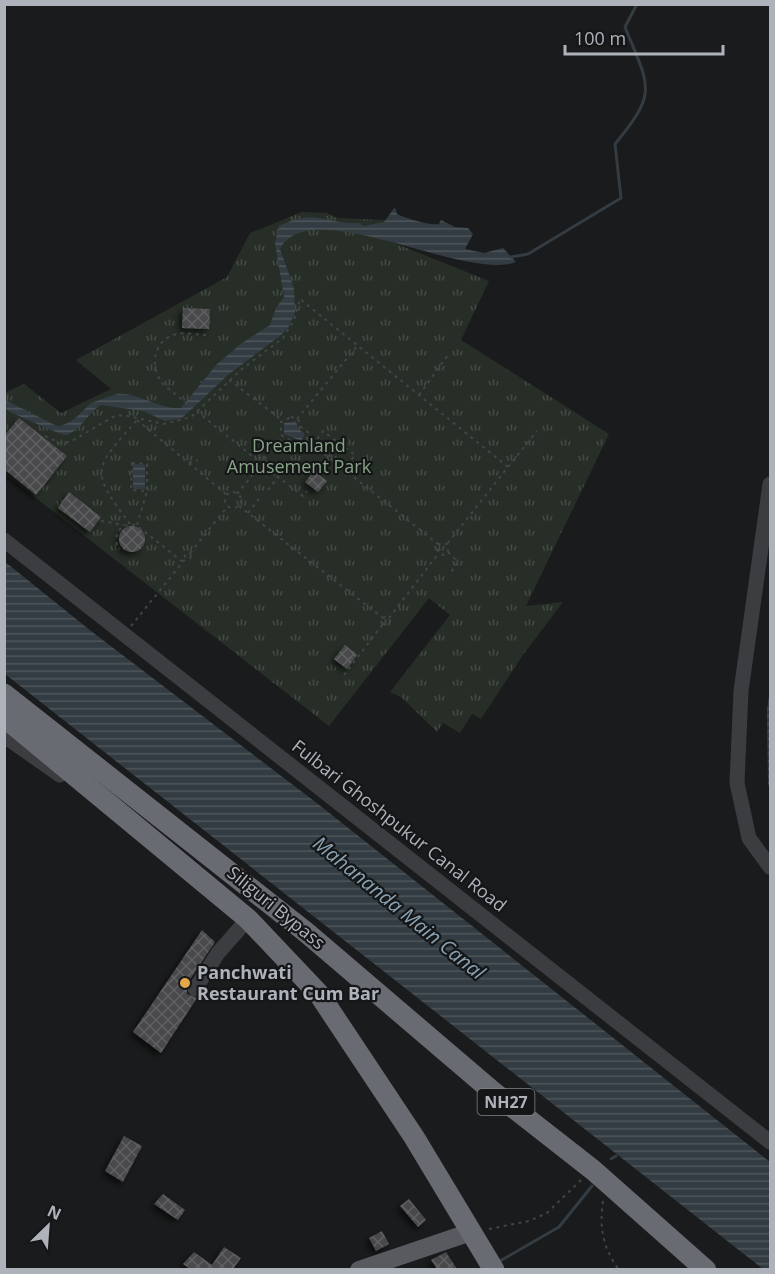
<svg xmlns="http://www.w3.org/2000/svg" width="775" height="1274" font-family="'Open Sans',sans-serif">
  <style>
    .grass { fill: url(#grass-tufts) }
    .water { fill: url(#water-rules) }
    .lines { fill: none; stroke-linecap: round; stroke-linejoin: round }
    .stream { stroke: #333c42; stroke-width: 3 }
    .building { fill: url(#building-cross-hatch); filter: url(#shadow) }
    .path { stroke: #424448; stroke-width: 2; stroke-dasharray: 3 4.5; stroke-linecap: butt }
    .minor { stroke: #3c3d41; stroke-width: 15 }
    .major { stroke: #585a60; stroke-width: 18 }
    .highway { stroke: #686b72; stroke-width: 21 }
    .poi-dot { fill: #e3a84c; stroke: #151617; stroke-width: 2 }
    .labels { text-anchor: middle; stroke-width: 4.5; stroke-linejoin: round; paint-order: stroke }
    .shield { fill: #151617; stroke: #80848a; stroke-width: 1.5 }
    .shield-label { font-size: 16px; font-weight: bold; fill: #aeb3bb }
    .park-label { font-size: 18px; fill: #87a487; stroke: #151617 }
    .street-label { font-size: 18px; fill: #aeb3bb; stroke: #151617 }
    .poi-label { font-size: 18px; font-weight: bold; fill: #aeb3bb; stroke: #151617; text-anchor: start }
    .water-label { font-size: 20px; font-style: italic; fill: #89a1b2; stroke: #151617 }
  </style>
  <defs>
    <pattern id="grass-tufts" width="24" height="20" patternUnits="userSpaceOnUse" patternTransform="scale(1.5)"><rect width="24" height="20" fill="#272e27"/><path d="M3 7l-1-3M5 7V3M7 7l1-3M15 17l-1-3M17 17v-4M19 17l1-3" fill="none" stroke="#444a44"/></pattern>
    <pattern id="water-rules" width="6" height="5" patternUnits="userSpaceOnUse" patternTransform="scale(1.5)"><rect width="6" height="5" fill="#333c42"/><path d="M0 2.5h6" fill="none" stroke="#4e565b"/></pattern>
    <pattern id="building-cross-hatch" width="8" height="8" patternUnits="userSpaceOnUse" patternTransform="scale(1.5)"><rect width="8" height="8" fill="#48494c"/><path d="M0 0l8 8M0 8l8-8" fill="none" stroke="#606164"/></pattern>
    <filter id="shadow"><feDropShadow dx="-3.5" dy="3.5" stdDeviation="3" flood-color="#0009"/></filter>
  </defs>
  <rect width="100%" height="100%" fill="#1a1b1c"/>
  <path class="grass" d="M302,212L327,213L337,218L385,220L382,238L489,281L461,340L609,434L526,606L563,602L523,655L481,719L472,714L460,733L443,723L437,732L401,697L390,692L450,615L429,598L329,726L5,474L6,392L24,384L61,413L111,389L76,360L227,277L250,233Z"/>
  <g class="water">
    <path d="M395,207L397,214C404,218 432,226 439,224L441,220L455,227L468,228L473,234L465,249L484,253L503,248L516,262C465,282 309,192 280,249L294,288L295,313L288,328L280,336L229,374L182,418L165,421L143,411L101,405C88,412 82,430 66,435C62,436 17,415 10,412C5,409 4,405 5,400L57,426C72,425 81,412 91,403C94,402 113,395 117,394C138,392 159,410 181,408L216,365L242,343L270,325L276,308L284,297L275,243L279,226C319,207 324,225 360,223L363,226L384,222Z"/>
    <path d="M296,421L298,429L305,434L301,441L284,434V423Z"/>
    <path d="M133,464L145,465V489H133Z"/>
    <path d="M4,561L91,631L318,804L770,1162V1269H763L5,674Z"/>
    <path d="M770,689V789L768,783L767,710Z"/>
  </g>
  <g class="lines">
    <g class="stream">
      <path d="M511,257L528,254L621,198L615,144C659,91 649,87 625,27L637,4"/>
      <path d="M611,1159L616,1156"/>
      <path d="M500,1261L559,1227L592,1186"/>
    </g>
  </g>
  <g class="building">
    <path d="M183,308L210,309L209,329L182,328Z"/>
    <path d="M19,418L67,456L36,495L4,469V436Z"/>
    <path d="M314,471L327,481L318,492L305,482Z"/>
    <path d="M69,492L101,517L90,532L58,508Z"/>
    <circle cx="132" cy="539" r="13"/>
    <path d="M345,645L357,655L347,669L334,659Z"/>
    <path d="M202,930L215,942L187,984V994L197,998L161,1053L133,1032Z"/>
    <path d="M124,1136L142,1146L123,1182L105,1171Z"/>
    <path d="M163,1194L185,1210L178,1220L154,1204Z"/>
    <path d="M409,1199L426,1220L418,1227L400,1206Z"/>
    <path d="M382,1231L389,1244L376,1251L369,1238Z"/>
    <path d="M224,1247L241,1258L233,1269H190L183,1264L194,1252L212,1265Z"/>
    <path d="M446,1252L457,1269H437L431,1260Z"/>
  </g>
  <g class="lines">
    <g class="path">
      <path d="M206,335C197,335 186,332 177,334C152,340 149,368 164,385L257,460"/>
      <path d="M229,380L282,420"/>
      <path d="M419,395L448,355"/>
      <path d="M291,417L298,419L301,427L309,433L305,443L297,444L281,435V422Z"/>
      <path d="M297,419L358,345"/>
      <path d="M137,420L227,495"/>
      <path d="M45,436L60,443L70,442L113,417L123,415L164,424L191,417L242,369L283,338L294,320L300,299L508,467L447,544"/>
      <path d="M307,440L438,544"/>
      <path d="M313,445L323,431L355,455L344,469"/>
      <path d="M328,457L335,448"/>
      <circle cx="261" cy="463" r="5.5"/>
      <path d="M264,459L283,437"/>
      <path d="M132,463L147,464V491L131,490Z"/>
      <path d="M189,463L198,460"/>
      <path d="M265,467L303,496L307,491"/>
      <path d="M508,467L537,431"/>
      <path d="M268,490L278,477"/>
      <circle cx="233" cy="500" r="8"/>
      <path d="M237,494L258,468"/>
      <path d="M239,506L383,618"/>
      <path d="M248,513L261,496"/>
      <path d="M101,521L124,525"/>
      <path d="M130,524C89,469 93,470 137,420"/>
      <path d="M137,525L147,491"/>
      <path d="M117,545C114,531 122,523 136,525L183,562"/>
      <path d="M448,552L458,562L449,575"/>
      <circle cx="188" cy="556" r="3"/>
      <path d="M190,553L228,506"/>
      <circle cx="386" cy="621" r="4"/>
      <path d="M389,618L438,554V544H447L448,552L445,555L438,554"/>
      <path d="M131,626L186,558"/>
      <path d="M344,675L383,624"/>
      <path d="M603,1201C599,1228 603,1248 619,1270"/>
      <path d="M489,1229L529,1221L547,1213L581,1180"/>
    </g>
    <g class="minor">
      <path d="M770,484L741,691L737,783L749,838L770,867"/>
      <path d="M4,540L770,1142"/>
      <path d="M4,736L60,775"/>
      <path d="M195,989L218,953L248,919"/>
    </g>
    <path class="major" d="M359,1270L471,1232"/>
    <g class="highway">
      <path d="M4,694L307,933L492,1091L593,1170L706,1270"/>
      <path d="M4,717L248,919L319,994L414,1137L494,1270"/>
    </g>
  </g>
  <circle class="poi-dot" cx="185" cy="983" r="6"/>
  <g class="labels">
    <rect class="shield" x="477.5" y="1089" width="57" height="26" rx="4.5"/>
    <g class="shield-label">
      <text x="506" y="1108">NH27</text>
    </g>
    <g class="park-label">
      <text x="299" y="452">Dreamland<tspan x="299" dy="21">Amusement Park</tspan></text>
    </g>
    <g class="street-label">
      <text transform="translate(399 826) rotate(38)" y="6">Fulbari Ghoshpukur Canal Road</text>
      <text transform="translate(276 908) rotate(39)" y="6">Siliguri Bypass</text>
    </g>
    <g class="poi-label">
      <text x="197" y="979">Panchwati<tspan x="197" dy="21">Restaurant Cum Bar</tspan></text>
    </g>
    <g class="water-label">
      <text transform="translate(399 908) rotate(39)" y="7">Mahananda Main Canal</text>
    </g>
  </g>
  <rect width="775" height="1274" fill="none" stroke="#aeb3bb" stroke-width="12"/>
  <g transform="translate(48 1226) rotate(25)" stroke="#151617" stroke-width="4.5" paint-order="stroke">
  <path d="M0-4.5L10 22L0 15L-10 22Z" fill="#aeb3bb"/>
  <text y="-9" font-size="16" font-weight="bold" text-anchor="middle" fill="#aeb3bb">N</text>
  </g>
  <path d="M565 45v9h158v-9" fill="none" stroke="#aeb3bb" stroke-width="3"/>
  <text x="574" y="45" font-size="18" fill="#aeb3bb" stroke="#151617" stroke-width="4.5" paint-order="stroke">100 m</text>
</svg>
